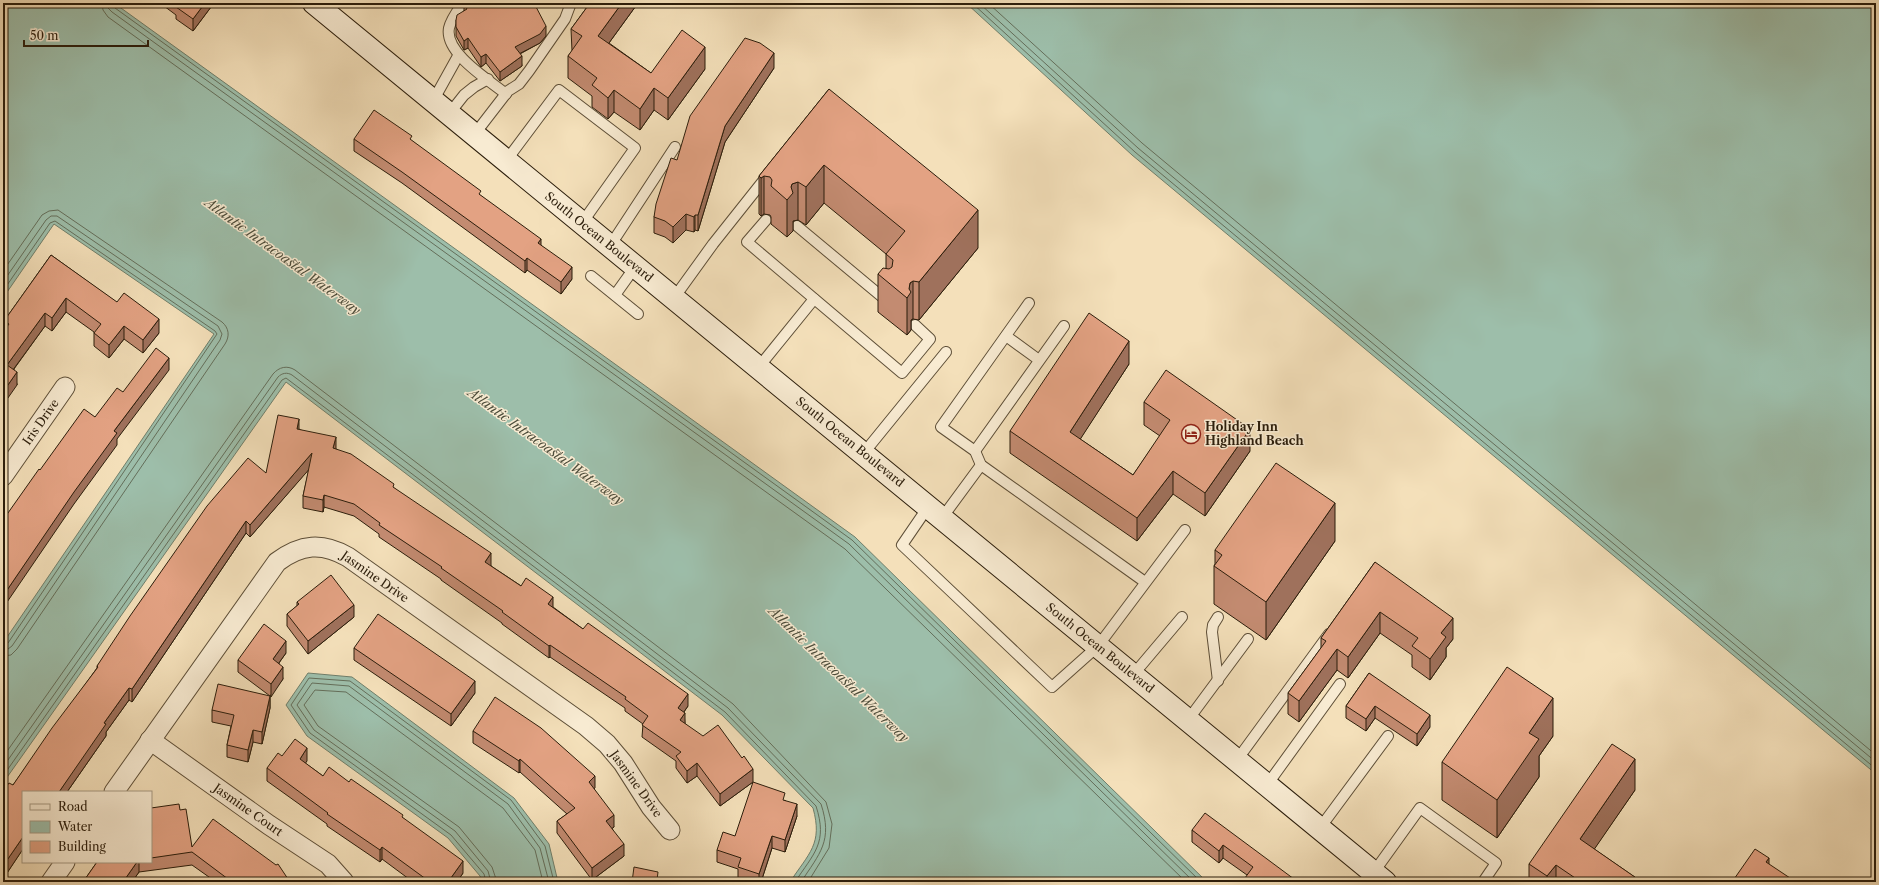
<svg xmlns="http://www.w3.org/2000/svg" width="1879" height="885" font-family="'Libre Caslon Text',serif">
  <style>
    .water { fill: #9dbeaa; stroke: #6f7e6a }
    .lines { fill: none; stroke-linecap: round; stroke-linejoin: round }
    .shore { stroke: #646e5a; stroke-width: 1 }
    .service-casing { stroke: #5d4e37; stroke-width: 12 }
    .minor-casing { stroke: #5d4e37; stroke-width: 21 }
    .secondary-casing { stroke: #2b1d0b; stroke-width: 24 }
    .service { stroke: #f8ebd2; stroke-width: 10 }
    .minor { stroke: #f8ebd2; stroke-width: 19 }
    .secondary { stroke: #f8ebd2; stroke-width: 22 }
    .wall { fill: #c38b71; stroke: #2b1d0b }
    .shaded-wall { fill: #9f715c; stroke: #2b1d0b }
    .building { fill: #e3a283; stroke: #2b1d0b }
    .labels { text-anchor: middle; stroke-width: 3; stroke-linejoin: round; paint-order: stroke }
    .street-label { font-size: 12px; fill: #2b1d0b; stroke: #f8ebd2 }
    .poi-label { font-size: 12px; font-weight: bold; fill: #2b1d0b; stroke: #f8ebd2; text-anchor: start }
    .water-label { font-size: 13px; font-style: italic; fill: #4d4d3b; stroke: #f8ebd2 }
  </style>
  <rect width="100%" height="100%" fill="#f4e0ba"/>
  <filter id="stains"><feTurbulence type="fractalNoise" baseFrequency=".005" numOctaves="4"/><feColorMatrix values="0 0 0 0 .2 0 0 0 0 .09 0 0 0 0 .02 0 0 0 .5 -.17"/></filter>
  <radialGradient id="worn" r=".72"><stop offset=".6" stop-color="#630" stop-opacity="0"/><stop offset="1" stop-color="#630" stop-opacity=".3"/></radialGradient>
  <g class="water">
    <path d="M3,3H114L855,537L1207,882H790C809,853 823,844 813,808L722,715L286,382L3,783V643L214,334L54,224L3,298Z"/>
    <path d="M966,3H1876V774L1132,155Z"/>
    <path d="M308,673L352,677L514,798L549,844L558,882H482L480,876L448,838L307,736L286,705Z"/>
  </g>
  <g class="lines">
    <g class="shore">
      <path d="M102,3L103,10L108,17L845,549L1186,882"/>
      <path d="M108,3V8L112,12L849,544L1194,882"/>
      <path d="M113,3L115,8L852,540L1201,882"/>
      <path d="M972,3L1135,152L1876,769"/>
      <path d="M979,3L1138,148L1876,762"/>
      <path d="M988,3L1142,143L1876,755"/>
      <path d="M3,271L42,215L49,211L58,210L222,322C229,328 230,336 225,344L17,649L11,655L3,656"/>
      <path d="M3,282L46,220L51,216H57L218,326L222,334L220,340L12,646L8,649L3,650"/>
      <path d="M3,291L50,223L55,221L215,331L217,334L8,643L3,645"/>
      <path d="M3,757L273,374C279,367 287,365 295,370L733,704L826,802L832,824L829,848L808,882"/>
      <path d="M3,767L278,377C282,373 287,372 292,375L728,708L821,804C833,841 820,853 801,882"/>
      <path d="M3,776L282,380L286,378L725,712L816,806C828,843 814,853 795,882"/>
      <path d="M486,882L484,874L451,835L310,733L291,705L309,678L350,681L511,800L545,846L554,882"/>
      <path d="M491,882L488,871L455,831L314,730L297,705L312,683L349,686L508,804L540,848L549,882"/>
      <path d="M497,882L492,867L459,827L318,726L304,705L315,690L346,692L503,808L535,850L543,882"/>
    </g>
    <g class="service-casing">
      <g id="service">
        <path d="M463,3C458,10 451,19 449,28C444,53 489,80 506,94"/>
        <path d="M433,101L458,56"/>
        <path d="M449,114L464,95L474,87L488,79"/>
        <path d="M474,135L508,91L519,84L529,71L565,19L571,3"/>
        <path d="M506,161L559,90L635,148L582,223"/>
        <path d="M766,220L747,242L902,373L930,339L915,325"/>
        <path d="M797,226L887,301"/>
        <path d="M610,246L675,147"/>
        <path d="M591,276L638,314"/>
        <path d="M615,295L635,267"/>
        <path d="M674,298L713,244L767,176"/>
        <path d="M1029,303L941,427L975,451L981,465L1145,582"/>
        <path d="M1006,336L1039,360"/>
        <path d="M758,368L814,299"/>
        <path d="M975,451L1064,326"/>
        <path d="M863,454L946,352"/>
        <path d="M928,507L902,545L1052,687L1098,646L1185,530"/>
        <path d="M942,518L981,465"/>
        <path d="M1218,617L1213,625L1212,632L1218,681"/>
        <path d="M1133,675L1182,617"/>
        <path d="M1188,720L1248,639"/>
        <path d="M1237,760L1329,634"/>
        <path d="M1267,785L1340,684"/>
        <path d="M1320,828L1388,736"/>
        <path d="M1374,872L1420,808L1496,863L1483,882"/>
      </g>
    </g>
    <g class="minor-casing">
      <g id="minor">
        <path d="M3,476L65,387"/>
        <path d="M150,740L269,825L328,864L344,882"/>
        <path d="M114,792L277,562C301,544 322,542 348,557L586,726L607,744L623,763L651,807L670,830"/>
        <path d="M51,882L65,862"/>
      </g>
    </g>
    <g class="secondary-casing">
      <path id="secondary" d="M314,3L1385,882"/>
    </g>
    <use href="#service" class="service"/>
    <use href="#minor" class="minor"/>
    <use href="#secondary" class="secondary"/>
  </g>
  <g class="wall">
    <path d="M160,3H214L193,31L176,19V15Z"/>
    <path d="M590,3H638L609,43L651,73L705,69L668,120L654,110L640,130L614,112L608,119L592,107V96L568,78V56L572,51L571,29Z"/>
    <path d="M464,4L546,36L540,43L520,54L522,66L500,81L486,63L481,67L468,48L464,50L456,36V20L464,11Z"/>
    <path d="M774,68L725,142L698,231L695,230L694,232L686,230L673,243L665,237L654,233V217L677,160Z"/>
    <path d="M829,89L978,248L919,320L913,319L911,320V330L907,335L878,312V274L886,269V254L824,203L806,225L798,220L793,221V231L787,237L771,224V217L770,215L764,214L761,216L759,214V176Z"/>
    <path d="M354,139L412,141L481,196L541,245L572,279L561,294L527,270L525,273L402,183L354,151Z"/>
    <path d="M51,255L159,333L143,353L124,339L109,358L94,346V332L66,312L52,331L45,326L14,369L17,385L4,330V321Z"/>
    <path d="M1129,364L1080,439L1133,475L1160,436L1144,425V402L1250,451L1205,516L1173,494L1137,541L1010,453V431Z"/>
    <path d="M299,429L336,449L394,488L491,565V566L553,607L688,706L684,712L685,724L753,782L720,806L697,776L687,783L676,768V761L642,737L643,724L625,711V708L550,657L549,658L502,624V623L441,580V579L379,537V534L354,516L324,507L323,512L303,508V496L309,469L250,537L246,533L132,702L129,700L106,732V736L67,792H23V849L3,879V791L13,785L97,668V666L266,473Z"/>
    <path d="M1335,541L1266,640L1214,604V566L1215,564V550Z"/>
    <path d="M1375,562L1453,639L1446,648V657L1430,680L1412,667V655L1380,633L1348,678L1337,670L1299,722L1288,714V693L1321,648V638Z"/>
    <path d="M297,602L354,617L308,654L287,626V614L297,606Z"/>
    <path d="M354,648L475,693L451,726L354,660Z"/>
    <path d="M286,653L279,663L283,679L270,696V708L262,744L253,742L248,762L227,757V745L231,726L212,722V710L270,696L238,672V660Z"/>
    <path d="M1369,673L1430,727L1417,746L1375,718L1366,731L1346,718V706Z"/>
    <path d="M473,731L595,788L594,789L614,827L612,828L624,856L592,880L557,833V821L567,814L520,772L519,773L473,743Z"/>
    <path d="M1553,736L1539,756V777L1497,838L1442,800V762Z"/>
    <path d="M282,756L307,761L305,763L323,776L349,782L403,818L463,873L457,882H413L382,859L380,862L327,826V824L267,781V768Z"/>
    <path d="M1635,790L1594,849L1642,882H1529V864Z"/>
    <path d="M785,800L797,816L785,852L772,848L761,882H748L738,879V869L717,862V850L735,836Z"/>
    <path d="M151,808L180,810L192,847L290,882H216L192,865L139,872L132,882H83L97,862H151Z"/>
    <path d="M1192,830L1298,882L1247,875L1223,858L1219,863L1192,842Z"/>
  </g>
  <g class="shaded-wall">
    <path d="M205,3H214L193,31V19Z"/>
    <path d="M622,3H638L598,58V36Z"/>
    <path d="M546,26V36L540,43L515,56V47Z"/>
    <path d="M468,38V48L464,50V41Z"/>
    <path d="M705,47V69L668,120V98Z"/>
    <path d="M774,53V68L725,142L698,231V215L725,126Z"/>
    <path d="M486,54V63L481,67V57Z"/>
    <path d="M522,56V66L500,81V72Z"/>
    <path d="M654,88V110L640,130V109Z"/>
    <path d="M614,90V112L608,119V98Z"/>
    <path d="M824,165V203L806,225V187Z"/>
    <path d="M764,176V214L761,216V178Z"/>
    <path d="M798,182V220L793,221V231L787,237V200L791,187L792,184Z"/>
    <path d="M978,210V248L919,320V282Z"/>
    <path d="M686,214V230L673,243V227Z"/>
    <path d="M695,215V230L694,232V217Z"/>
    <path d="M541,239V251L538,243Z"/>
    <path d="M527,258V270L525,273V261Z"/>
    <path d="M572,267V279L561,294V282Z"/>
    <path d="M913,281V319L911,320V330L907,335V298L910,283Z"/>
    <path d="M66,298V312L52,331V318Z"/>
    <path d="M45,313V326L7,378V365Z"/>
    <path d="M159,319V333L143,353V340Z"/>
    <path d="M124,326V339L109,358V345Z"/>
    <path d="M1129,341V364L1070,455V432Z"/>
    <path d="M169,358V370L117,439V445L74,504L3,608V596L114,431Z"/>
    <path d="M17,372V385L3,405V392Z"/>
    <path d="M299,419V432L297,429Z"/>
    <path d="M1250,429V451L1205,516V493Z"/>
    <path d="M336,437V449L333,448Z"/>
    <path d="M312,453V466L250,537V525Z"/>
    <path d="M1173,471V494L1137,541V518Z"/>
    <path d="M324,495V507L323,512V500Z"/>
    <path d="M1335,503V541L1266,640V602Z"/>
    <path d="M246,521V533L132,702V689Z"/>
    <path d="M491,553V565L485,574V562Z"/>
    <path d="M553,597V609L548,604Z"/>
    <path d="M354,605V617L308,654V641Z"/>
    <path d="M1380,612V633L1348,678V657Z"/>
    <path d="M1453,618V639L1446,648V657L1430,680V659L1441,633Z"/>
    <path d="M286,641V653L273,671V659Z"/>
    <path d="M550,645V657L549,658V646Z"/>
    <path d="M1337,649V670L1299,722V701Z"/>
    <path d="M283,667V679L271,697V684Z"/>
    <path d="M475,681V693L451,726V714Z"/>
    <path d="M129,688V700L106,732V736L67,792H59L104,723Z"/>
    <path d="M688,694V706L678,720V708Z"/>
    <path d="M270,696V708L262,744V732Z"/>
    <path d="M1553,698V736L1539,756V777L1497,838V800L1529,733Z"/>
    <path d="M1375,706V718L1366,731V719Z"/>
    <path d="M685,713V725L680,720Z"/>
    <path d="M1430,715V727L1417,746V734Z"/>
    <path d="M253,730V742L248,762V750Z"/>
    <path d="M307,748V761L300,771V759Z"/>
    <path d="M520,759V772L519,773V761Z"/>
    <path d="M1635,759V790L1580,870V839Z"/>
    <path d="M697,763V776L687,783V771Z"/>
    <path d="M753,769V782L720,806V794Z"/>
    <path d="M595,776V788L589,794V782Z"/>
    <path d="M797,804V816L785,852V840Z"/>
    <path d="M614,815V827L606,833V821Z"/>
    <path d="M772,836V848L761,882H759V874Z"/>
    <path d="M23,837V849L3,879V866Z"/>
    <path d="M624,844V856L592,880V868Z"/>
    <path d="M1223,845V858L1219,863V851Z"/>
    <path d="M382,847V859L380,862V850Z"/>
    <path d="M1769,858V882L1766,862Z"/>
    <path d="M463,861V873L457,882H448Z"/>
    <path d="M137,862H139V872L132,882H123Z"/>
    <path d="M1556,865V882H1547V876Z"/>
  </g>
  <g class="building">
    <path d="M176,3H205L193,19L176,7L178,4Z"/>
    <path d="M464,3H534L546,26L540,34L515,47L522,56L500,72L486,54L481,57L468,38L464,41L456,27V20L457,15L467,9L464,4Z"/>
    <path d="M590,3H622L598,36L651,73L682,30L705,47L668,98L654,88L640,109L614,90L608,98L592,85L597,78L568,56L582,36L571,29Z"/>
    <path d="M745,38L760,43L774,53L725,126L698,215H695L694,217L686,214L673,227L665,221L654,217L656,204L671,158L677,160L690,116Z"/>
    <path d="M829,89L978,210L919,282L913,281L910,283L909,289L911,292L907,298L878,274L883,268L889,269L892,267L893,260L886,254L905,231L824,165L806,187L798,182L792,184L791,187L793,193L787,200L771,186L772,180L770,177L764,176L761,178L759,176Z"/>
    <path d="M374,110L412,136L410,139L481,191L479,194L541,239L538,243L572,267L561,282L527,258L525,261L402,172L354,139Z"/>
    <path d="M51,255L117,302L124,293L159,319L143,340L124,326L109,345L94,333L101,324L66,298L52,318L45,313L7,365L17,372L3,392V332L9,324L4,321Z"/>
    <path d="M1089,313L1129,341L1070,432L1133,475L1170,420L1144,402L1166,370L1250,429L1205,493L1173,471L1137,518L1010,431Z"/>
    <path d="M156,348L169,358L114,431L117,433L74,492L3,596V520L39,469L40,470L84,409L95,417L117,388L123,392Z"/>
    <path d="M278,415L299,419L297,429L336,437L333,448L351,454L394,484L393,487L491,553L485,562L521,586L526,578L553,597L548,604L583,629L588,623L688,694L678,708L685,713L680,720L703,736L718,725L742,758L744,756L753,769L720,794L697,763L687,771L676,756L681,752L642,725L648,716L625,699L626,697L550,645L549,646L502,612L503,611L441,568L442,567L379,525L380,523L354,504L324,495L323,500L303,496L312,453L250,525L246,521L132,689L129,688L104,723L106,724L59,792H23V837L3,866V791L9,783L13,785L52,728L98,667L97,666L130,616L207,506L248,458L266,473Z"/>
    <path d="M1276,463L1335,503L1266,602L1214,566L1222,555L1215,550Z"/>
    <path d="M1375,562L1453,618L1441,633L1446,637L1430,659L1412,646L1418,638L1380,612L1348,657L1337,649L1299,701L1288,693L1326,641L1321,638Z"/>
    <path d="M331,575L354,605L308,641L287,614L299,604L297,602Z"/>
    <path d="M378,614L475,681L451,714L354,648Z"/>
    <path d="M264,624L286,641L273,659L283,667L271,684L238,660Z"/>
    <path d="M1507,667L1553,698L1529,733L1539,739L1497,800L1442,762Z"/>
    <path d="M1369,673L1430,715L1417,734L1375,706L1366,719L1346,706Z"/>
    <path d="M218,684L270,696L262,732L253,730L248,750L227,745L234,715L212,710Z"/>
    <path d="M495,697L541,728L595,776L589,782L614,815L606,821L624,844L592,868L557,821L575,808L520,759L519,761L473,731Z"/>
    <path d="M295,739L307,748L300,759L323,776L329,767L349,782L351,779L403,815L402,817L463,861L448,882H430L382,847L380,850L327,814L328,813L267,768L278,753L282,756Z"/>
    <path d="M1612,744L1635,759L1580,839L1642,882H1581L1556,865L1547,876L1529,864Z"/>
    <path d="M753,782L785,793L783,800L797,804L785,840L772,836L759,874L738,867L741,858L717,850L723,832L735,836Z"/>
    <path d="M179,804L180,810L186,809L192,847L213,819L276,865L278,864L290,882H232L192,852L151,858V808Z"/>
    <path d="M1205,813L1298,882H1242L1253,867L1223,845L1219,851L1192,830Z"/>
    <path d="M1755,849L1769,858L1766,862L1796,882H1732Z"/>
    <path d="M97,862H137L123,882H83Z"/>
    <path d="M634,867L658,872L657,880L666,882H632Z"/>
    <path d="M593,880L604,882H592Z"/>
  </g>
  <defs>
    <g id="hotel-ring" transform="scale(1)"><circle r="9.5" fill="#f8ebd2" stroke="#8f2418" stroke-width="1.5"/><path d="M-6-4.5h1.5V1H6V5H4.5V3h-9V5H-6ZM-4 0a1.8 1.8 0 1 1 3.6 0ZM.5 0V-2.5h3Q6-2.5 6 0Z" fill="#8f2418"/></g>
  </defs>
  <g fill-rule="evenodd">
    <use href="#hotel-ring" x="1191" y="434"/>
  </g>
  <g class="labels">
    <g class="street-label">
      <text transform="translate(599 237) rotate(39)" y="4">South Ocean Boulevard</text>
      <text transform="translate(41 422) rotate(-55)" y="4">Iris Drive</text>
      <text transform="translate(850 442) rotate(39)" y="4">South Ocean Boulevard</text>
      <text transform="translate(375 577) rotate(35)" y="4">Jasmine Drive</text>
      <text transform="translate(1100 648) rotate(39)" y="4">South Ocean Boulevard</text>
      <text transform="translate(636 784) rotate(54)" y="4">Jasmine Drive</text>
      <text transform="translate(248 810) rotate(35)" y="4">Jasmine Court</text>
    </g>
    <g class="poi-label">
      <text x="1205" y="431">Holiday Inn<tspan x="1205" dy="14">Highland Beach</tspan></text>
    </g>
    <g class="water-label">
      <text transform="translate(283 256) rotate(36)" y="5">Atlantic Intracoastal Waterway</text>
      <text transform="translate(546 446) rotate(36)" y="5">Atlantic Intracoastal Waterway</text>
      <text transform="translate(839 674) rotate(44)" y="5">Atlantic Intracoastal Waterway</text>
    </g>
  </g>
  <rect width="1879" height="885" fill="none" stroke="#f4e0ba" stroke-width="16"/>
  <rect x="4" y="4" width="1871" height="877" fill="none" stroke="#2b1d0b" stroke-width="2"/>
  <rect x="8" y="8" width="1863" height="869" fill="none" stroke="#2b1d0b"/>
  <rect x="22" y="791" width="130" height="72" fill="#f8ebd2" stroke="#a69982"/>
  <rect x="30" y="804" width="20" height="6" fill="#f8ebd2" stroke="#a69982"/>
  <text x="58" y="811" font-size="12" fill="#2b1d0b">Road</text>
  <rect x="30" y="821" width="20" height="12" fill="#9dbeaa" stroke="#a69982"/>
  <text x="58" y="831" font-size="12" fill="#2b1d0b">Water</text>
  <rect x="30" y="841" width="20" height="12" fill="#e3a283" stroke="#a69982"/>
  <text x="58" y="851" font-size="12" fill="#2b1d0b">Building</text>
  <path d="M24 40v6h124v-6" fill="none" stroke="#2b1d0b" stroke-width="2"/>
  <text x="30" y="40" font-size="12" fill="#2b1d0b" stroke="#f8ebd2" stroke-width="3" paint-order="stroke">50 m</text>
  <rect width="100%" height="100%" filter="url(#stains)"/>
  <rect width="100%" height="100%" fill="url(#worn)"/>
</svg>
